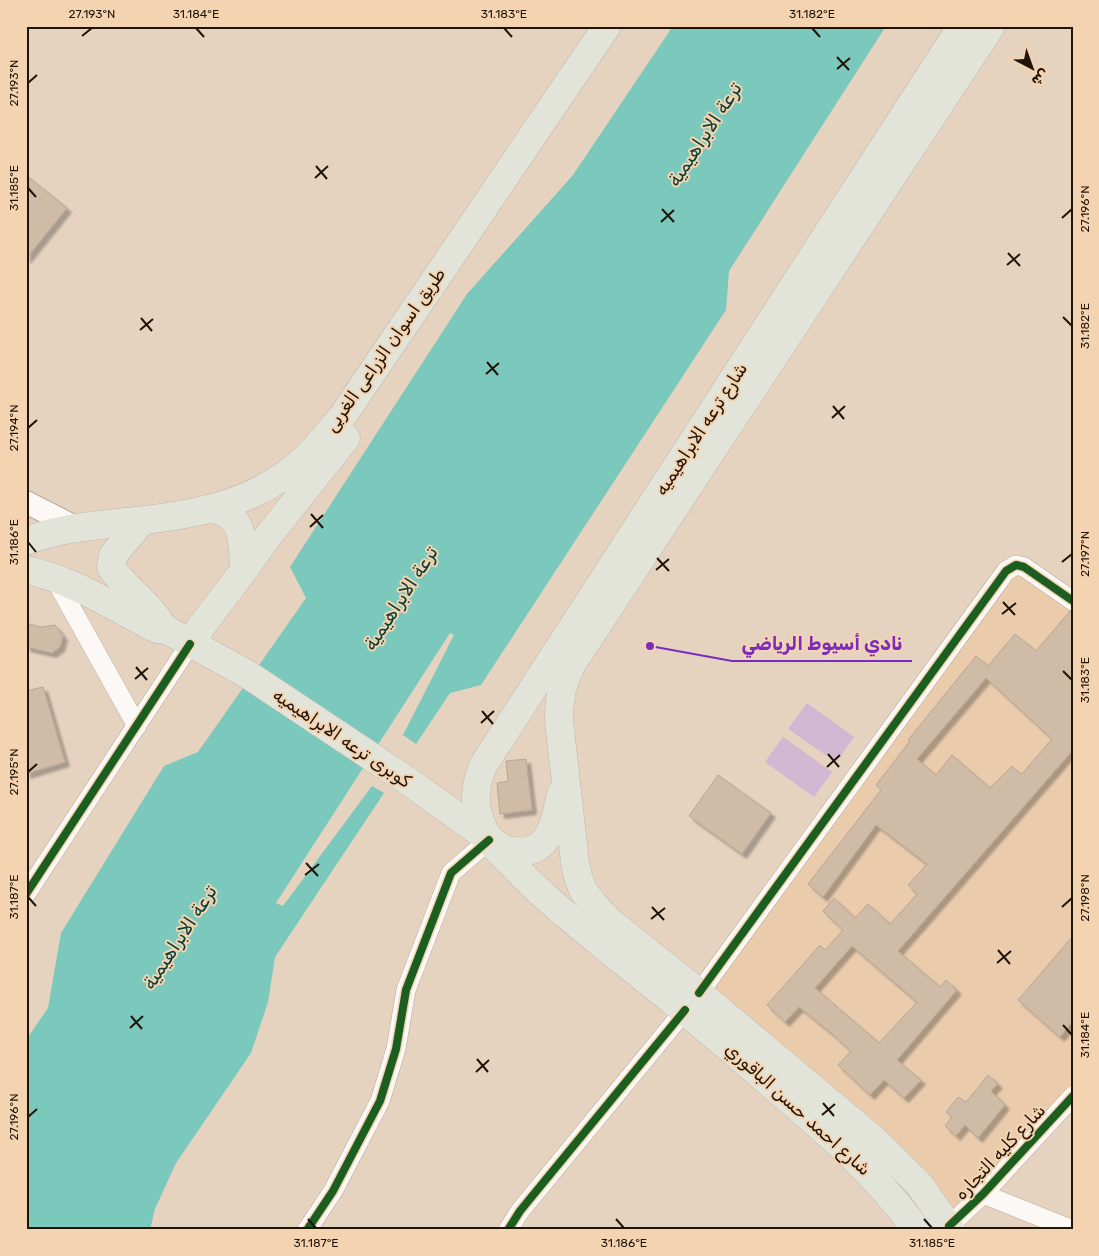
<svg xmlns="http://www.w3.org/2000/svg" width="1099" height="1256" font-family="Rubik,'Noto Naskh Arabic',sans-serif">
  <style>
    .built { fill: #eaccad }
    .green { fill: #d2b6d2 }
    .water { fill: #7bc8bc }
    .building { fill: #cfbba6; stroke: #b5a797; fill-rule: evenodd; filter: url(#shadow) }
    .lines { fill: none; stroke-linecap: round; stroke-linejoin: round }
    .minor-casing { stroke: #b7a99a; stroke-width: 20 }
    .tertiary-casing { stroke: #b7a99a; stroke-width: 24 }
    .primary-casing { stroke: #c0b7ae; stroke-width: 29 }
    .path { stroke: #dad4cd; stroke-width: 3; stroke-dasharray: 1 4; stroke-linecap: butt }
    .minor { stroke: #fbf8f5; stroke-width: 19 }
    .tertiary { stroke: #fbf8f5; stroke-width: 22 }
    .primary { stroke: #e3e4d9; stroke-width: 28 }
    .cycleway-casing { stroke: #f4d3b0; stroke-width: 11 }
    .cycleway { stroke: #1b5e20; stroke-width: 8 }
    .ticks { fill: none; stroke: #201408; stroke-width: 2 }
    .labels { text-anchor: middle; stroke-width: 4; stroke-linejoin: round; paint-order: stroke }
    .street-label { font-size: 18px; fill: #201408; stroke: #f4d3b0 }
    .water-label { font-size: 19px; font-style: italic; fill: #09403c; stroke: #f4d3b0 }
    .leader { fill: none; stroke: #7b2cbf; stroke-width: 2 }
    .callout-dot { fill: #7b2cbf; stroke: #f4d3b0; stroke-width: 2 }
    .callout-label { font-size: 19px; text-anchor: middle; font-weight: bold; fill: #7b2cbf; stroke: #f4d3b0; stroke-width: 4; stroke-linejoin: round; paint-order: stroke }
    .neatline { fill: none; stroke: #201408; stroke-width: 2 }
    .ticks-label { font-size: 12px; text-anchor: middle; fill: #201408 }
  </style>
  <defs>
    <filter id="shadow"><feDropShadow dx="4.5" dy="4.5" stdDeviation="1" flood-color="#0004"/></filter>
  </defs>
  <rect width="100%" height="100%" fill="#e5d2bf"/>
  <path class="built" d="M1010,568L1073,601V1096L949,1226L699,993Z"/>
  <g class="green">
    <path d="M807,703L854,737L836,762L788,729Z"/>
    <path d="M783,737L832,772L814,797L765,762Z"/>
  </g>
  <path class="water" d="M673,26H886L729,271L726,310L481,685L450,693L416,744L403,735L454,635L450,633L276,903L283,906L372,786L384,793L275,957L268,1002L251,1053L176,1163L155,1209L150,1230H26V1040L48,1008L61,933L164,766L198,752L306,598L290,567L467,294L573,175Z"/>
  <g class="building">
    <path d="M26,175L67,208L26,259Z"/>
    <path d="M1070,611L1073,612V750L898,951L940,987L946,980L957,990L897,1060L921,1080L904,1098L884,1080L870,1095L838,1065L851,1051L830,1032L799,1007L785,1022L767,1005L820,945L825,950L843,930L823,911L834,898L855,918L868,904L890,924L917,894L908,885L927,864L876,825L823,897L808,884L881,790L876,785L910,741L908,740L976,656L988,666L1015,634L1036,651ZM986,678L1052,739L1021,775L1012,766L990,788L952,755L936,775L917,759ZM852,946L917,1002L879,1043L815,988Z"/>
    <path d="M26,623L41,627L55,625L63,636L60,647L52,653L26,647Z"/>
    <path d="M43,687L65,762L26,774V691Z"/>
    <path d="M526,759L532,810L500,814L497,783L508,781L506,761Z"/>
    <path d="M718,775L771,813L742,854L689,816Z"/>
    <path d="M1073,936V1021L1060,1037L1018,1000Z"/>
    <path d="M988,1075L998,1084L991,1091L1005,1105L978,1138L965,1125L956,1136L945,1126L952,1117L946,1112L958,1097L966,1102Z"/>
  </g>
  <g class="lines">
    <g class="minor-casing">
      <g id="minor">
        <path d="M55,579L137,726"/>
        <path d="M26,894L190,644"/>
        <path d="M699,993L1006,571L1016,565L1024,567L1073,601"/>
        <path d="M983,1194L1073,1230"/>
        <path d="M949,1226L983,1194L1073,1096"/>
        <path d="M307,1230L333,1191L380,1101L396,1049L406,990L451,873L489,840"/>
        <path d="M508,1230L520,1211L685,1010"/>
      </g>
    </g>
    <g class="tertiary-casing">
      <path id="tertiary" d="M26,502L77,528"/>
    </g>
    <g class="primary-casing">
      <g id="primary">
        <path d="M214,509C219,511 225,513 229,515C245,527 243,553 244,570"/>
        <path d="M142,521L113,555L111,567C125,589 148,602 161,624"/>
        <path d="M26,541C58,528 93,526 127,522C195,515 258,505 309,455C320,443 331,430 342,417L607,26"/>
        <path d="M26,570C66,577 113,606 149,625L157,629H165L247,674L408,781L503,849C547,861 554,829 561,794"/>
        <path d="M190,644L200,628L244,570L265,540L346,438"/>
        <path d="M917,1230C876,1174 826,1131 773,1086C725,1044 676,1003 625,963C586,931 546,901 512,864C504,856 494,848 489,839C473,814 472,790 484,764L962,26"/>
        <path d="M951,1230L919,1184L873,1139L699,993L610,922L596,907L584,892L578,877L575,862L559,721C559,697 562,683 573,662L991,26"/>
      </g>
    </g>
    <path class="path" d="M392,746L396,740L459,773"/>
    <use href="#minor" class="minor"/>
    <use href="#tertiary" class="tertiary"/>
    <use href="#primary" class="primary"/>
    <g class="cycleway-casing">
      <g id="cycleway">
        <path d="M26,894L190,644"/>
        <path d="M699,993L1006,571L1016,565L1024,567L1073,601"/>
        <path d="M949,1226L983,1194L1073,1096"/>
        <path d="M307,1230L333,1191L380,1101L396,1049L406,990L451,873L489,840"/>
        <path d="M508,1230L520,1211L685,1010"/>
      </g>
    </g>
    <use href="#cycleway" class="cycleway"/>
  </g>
  <path class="ticks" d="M196,28L204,37M504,28L512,37M812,28L820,37M82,36L92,28M837,57L849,70M837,69L850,58M28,83L37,75M316,166L327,179M315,178L328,166M28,188L36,197M662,209L674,222M1062,218L1072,209M661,222L674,210M1008,253L1020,266M1007,265L1020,254M1063,317L1072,326M141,318L152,331M140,330L153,319M487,362L498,375M486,374L499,363M833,406L844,419M832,418L845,406M28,428L37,420M311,514L323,528M310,527L323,515M28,542L36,552M657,558L669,571M1062,562L1072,554M656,570L669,559M1003,602L1015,615M1002,614L1016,603M136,667L147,680M1063,671L1072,680M135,679L148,668M482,711L493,724M481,723L494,711M828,754L839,767M827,767L840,755M28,772L37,764M306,863L318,876M305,875L319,864M28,897L36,906M652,907L664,920M1062,907L1072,898M651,919L665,908M998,950L1010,964M997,963L1011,951M131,1016L142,1029M1063,1025L1072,1035M130,1028L143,1016M477,1059L488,1072M476,1072L489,1060M823,1103L834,1116M822,1115L835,1104M28,1117L37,1109M308,1219L316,1228M616,1219L624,1228M924,1219L932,1228"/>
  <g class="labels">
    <g class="street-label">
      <text transform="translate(385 350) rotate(-55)" y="6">طريق اسوان الزراعى الغربى</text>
      <text transform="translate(701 429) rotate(-57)" y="6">شارع ترعه الابراهيميه</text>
      <text transform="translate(342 738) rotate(34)" y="6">كوبرى ترعه الابراهيميه</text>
      <text transform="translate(798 1109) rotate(42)" y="6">شارع احمد حسن الباقوري</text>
      <text transform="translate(1000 1152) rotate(-47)" y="6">شارع كليه التجاره</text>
    </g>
    <g class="water-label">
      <text transform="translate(704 134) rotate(-57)" y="7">ترعة الابراهيمية</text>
      <text transform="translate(400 598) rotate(-57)" y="7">ترعة الابراهيمية</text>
      <text transform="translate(179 937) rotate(-57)" y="7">ترعة الابراهيمية</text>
    </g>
  </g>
  <path class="leader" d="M650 646L732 661H912"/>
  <circle class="callout-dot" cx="650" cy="646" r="5"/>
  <g class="callout-label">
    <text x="822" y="650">نادي أسيوط الرياضي</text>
  </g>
  <rect width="1099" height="1256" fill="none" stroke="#f4d3b0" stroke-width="55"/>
  <g transform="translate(1032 68) rotate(139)" stroke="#f4d3b0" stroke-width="4" paint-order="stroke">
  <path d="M0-4L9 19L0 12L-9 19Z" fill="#201408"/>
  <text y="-8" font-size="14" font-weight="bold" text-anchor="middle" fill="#201408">ش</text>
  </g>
  <rect x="28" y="28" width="1044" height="1200" class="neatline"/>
  <g class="ticks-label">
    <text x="92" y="18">27.193°N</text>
    <text x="196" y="18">31.184°E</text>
    <text x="504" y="18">31.183°E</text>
    <text x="812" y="18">31.182°E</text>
    <text transform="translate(14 83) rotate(-90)" y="4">27.193°N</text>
    <text transform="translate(14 188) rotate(-90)" y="4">31.185°E</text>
    <text transform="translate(1085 209) rotate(-90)" y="4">27.196°N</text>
    <text transform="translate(1085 326) rotate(-90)" y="4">31.182°E</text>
    <text transform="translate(14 428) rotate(-90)" y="4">27.194°N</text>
    <text transform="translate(14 542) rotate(-90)" y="4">31.186°E</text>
    <text transform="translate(1085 554) rotate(-90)" y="4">27.197°N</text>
    <text transform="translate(1085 680) rotate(-90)" y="4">31.183°E</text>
    <text transform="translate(14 772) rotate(-90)" y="4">27.195°N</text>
    <text transform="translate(14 897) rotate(-90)" y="4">31.187°E</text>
    <text transform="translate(1085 898) rotate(-90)" y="4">27.198°N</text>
    <text transform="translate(1085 1035) rotate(-90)" y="4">31.184°E</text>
    <text transform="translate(14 1117) rotate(-90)" y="4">27.196°N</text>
    <text x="316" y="1247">31.187°E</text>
    <text x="624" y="1247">31.186°E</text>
    <text x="932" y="1247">31.185°E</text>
  </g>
</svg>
